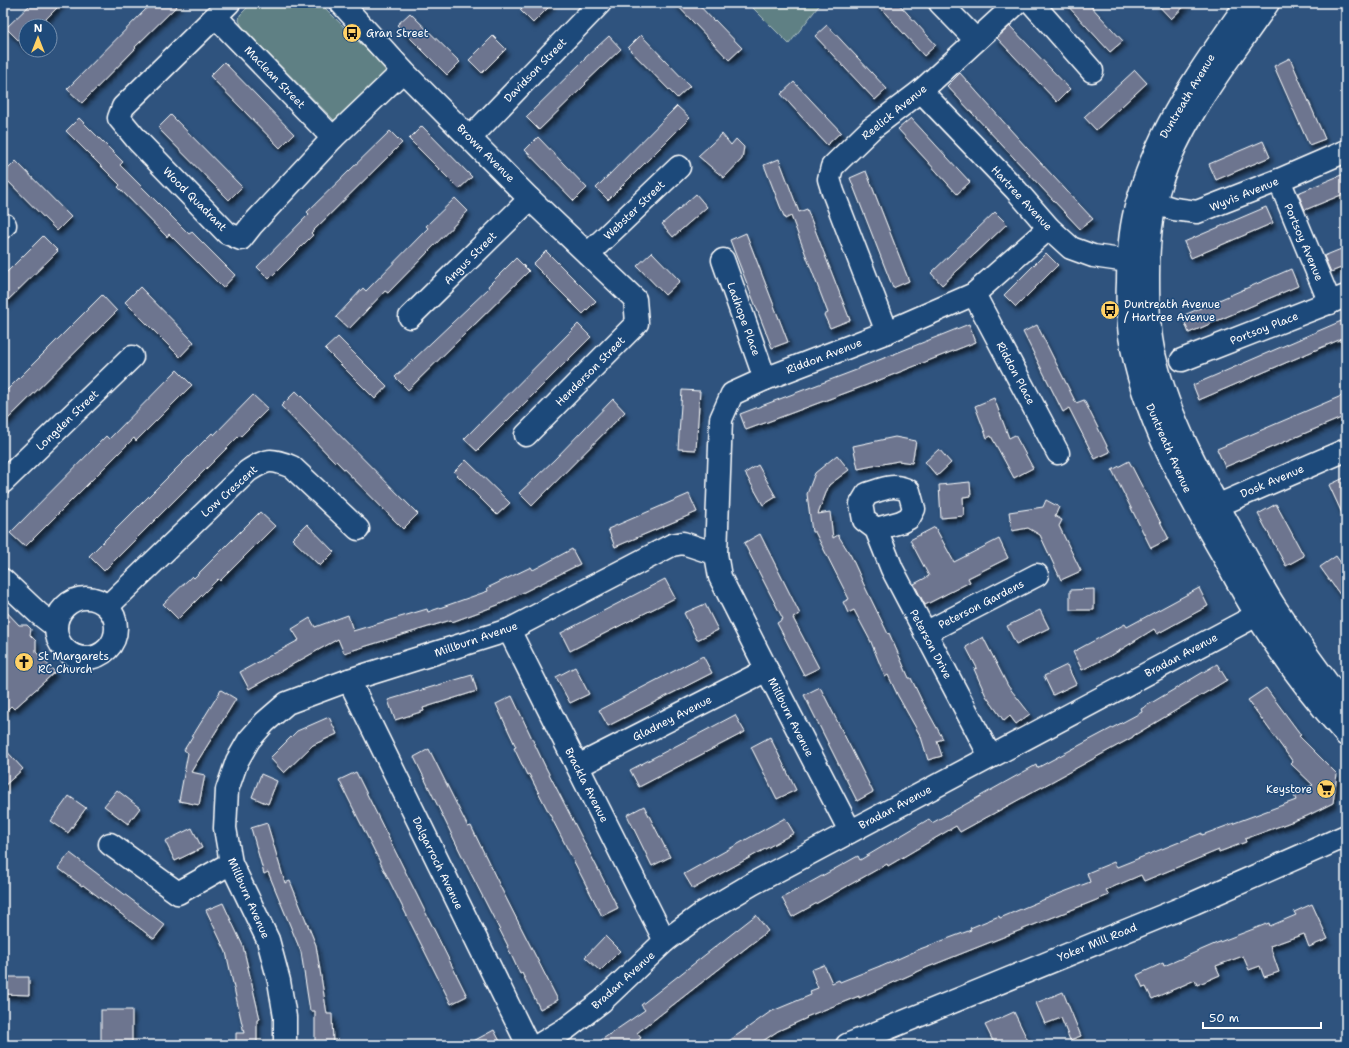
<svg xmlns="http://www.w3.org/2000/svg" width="1349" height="1048" font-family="'Shantell Sans',sans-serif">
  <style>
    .green { fill: #5e8084; stroke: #aec0c2 }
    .building { fill: #6d758f; stroke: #fff; filter: url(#shadow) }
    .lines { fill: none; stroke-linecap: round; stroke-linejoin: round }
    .minor-casing { stroke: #fff; stroke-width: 25 }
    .minor { stroke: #1f4a7a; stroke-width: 22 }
    .labels { text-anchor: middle; stroke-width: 3; stroke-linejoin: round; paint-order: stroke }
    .poi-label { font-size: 11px; fill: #fff; stroke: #1f4a7a; text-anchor: start }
    .street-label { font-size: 11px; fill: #fff; stroke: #1f4a7a }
  </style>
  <defs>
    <filter id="shadow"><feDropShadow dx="2.5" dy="4.5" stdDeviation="2" flood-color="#0009"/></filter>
  </defs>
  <rect width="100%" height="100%" fill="#2f537e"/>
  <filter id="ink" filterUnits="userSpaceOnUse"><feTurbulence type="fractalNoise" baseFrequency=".025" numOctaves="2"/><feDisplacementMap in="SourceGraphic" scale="8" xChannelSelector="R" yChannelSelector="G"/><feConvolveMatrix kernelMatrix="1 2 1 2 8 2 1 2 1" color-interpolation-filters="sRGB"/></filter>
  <g filter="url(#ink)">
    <g class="green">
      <path d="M252,3H320L384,67L387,75L344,121H335L242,27L239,20L240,15Z"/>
      <path d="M748,3H821L789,44Z"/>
    </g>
    <g class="building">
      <path d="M32,3H62L39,26H26V48L6,28Z"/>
      <path d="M152,3H180L135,47L136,48L82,103L67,89Z"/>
      <path d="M527,3H553L533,23L520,10Z"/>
      <path d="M675,3H697L714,21L715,20L742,48L729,60Z"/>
      <path d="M876,3H898L936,45L924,56Z"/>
      <path d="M1065,3H1088L1123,41L1110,52Z"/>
      <path d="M1156,3H1188L1171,19Z"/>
      <path d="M410,13L460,62L447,75L397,25Z"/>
      <path d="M827,25L887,89L875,100L815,36Z"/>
      <path d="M1010,26L1070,89L1057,102L997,38Z"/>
      <path d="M641,35L690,86L677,98L628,48Z"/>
      <path d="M493,36L506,49L482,73L469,60Z"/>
      <path d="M609,36L621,49L585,83L586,84L539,130L526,117L585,59V58Z"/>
      <path d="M1290,58L1325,139L1309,145L1274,66Z"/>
      <path d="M224,62L294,134L280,148L210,76Z"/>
      <path d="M1135,70L1147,83L1096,130L1084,117Z"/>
      <path d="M960,73L1026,147L1093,219L1080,229L947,86Z"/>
      <path d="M794,82L841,132L827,145L781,94Z"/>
      <path d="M677,106L690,118L608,200L596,188Z"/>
      <path d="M171,115L242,187L229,200L158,128Z"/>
      <path d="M79,118L123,162L120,165L189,234L192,232L235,275L223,288L169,234L167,237L118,187L120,185L66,131Z"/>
      <path d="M911,118L970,182L957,194L898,129Z"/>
      <path d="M422,126L472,177L459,189L409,139Z"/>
      <path d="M390,131L402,143L311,233L313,235L269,279L257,267L309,214L307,212Z"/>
      <path d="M722,134L731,145L736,139L744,147L742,159L724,178L698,156Z"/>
      <path d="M538,137L587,188L574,201L525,150Z"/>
      <path d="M1263,141L1270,157L1216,180L1209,164Z"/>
      <path d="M779,159L799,212L807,209L850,320L830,328L824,315L828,313L791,216L785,219L764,165Z"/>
      <path d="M16,161L71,217L57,231L3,176V174Z"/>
      <path d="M866,171L909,281L893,288L850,178Z"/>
      <path d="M1346,173V193L1305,210L1298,193Z"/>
      <path d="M696,194L707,207L673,237L662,224Z"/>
      <path d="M455,198L468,211L388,293L385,291L349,329L336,317L363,288L366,291L428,228L426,226Z"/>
      <path d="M1266,207L1273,223L1191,258L1184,242Z"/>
      <path d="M995,212L1007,224L942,285L931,273Z"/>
      <path d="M746,233L788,342L772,348L730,240Z"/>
      <path d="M43,236L58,251L3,305V276Z"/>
      <path d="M1346,247V266L1331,272L1324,256Z"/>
      <path d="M546,251L596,301L583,314L533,264Z"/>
      <path d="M652,252L680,281L665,295L637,266Z"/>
      <path d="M1046,253L1058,265L1016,307L1004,295Z"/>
      <path d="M516,258L529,271L408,390L395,377L489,288L488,286Z"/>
      <path d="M1291,269L1298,286L1189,333L1182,316Z"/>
      <path d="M140,287L194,342L180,357L125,302Z"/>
      <path d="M102,295L117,311L3,424V394Z"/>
      <path d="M1346,319V337L1199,400L1193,385Z"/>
      <path d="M578,324L591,337L477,451L464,439Z"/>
      <path d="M969,324L976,342L867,385L746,430L740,414L859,369V368Z"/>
      <path d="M1037,325L1076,403L1084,400L1110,452L1095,459L1069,408L1063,412L1023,332Z"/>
      <path d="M338,337L387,386L375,399L325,349Z"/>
      <path d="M177,370L192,385L136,441L134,438L25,547L10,533L106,436L109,439Z"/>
      <path d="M682,390L700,391L696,450L678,449Z"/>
      <path d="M296,391L418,514L403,529L336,461L335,462L281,406Z"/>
      <path d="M1346,394V416L1225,467L1217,449Z"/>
      <path d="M253,395L268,409L240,437L239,436L104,571L89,556L212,433L214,435Z"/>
      <path d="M994,398L1009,438L1015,435L1033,468L1014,478L991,436L987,438L975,406Z"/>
      <path d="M613,399L625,412L532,506L519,493L554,460Z"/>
      <path d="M895,437L916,441L912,463L898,461L858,469L853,446Z"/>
      <path d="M939,449L951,463L937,476L925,462Z"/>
      <path d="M837,455L849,470L829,485L818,514L830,512L833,538L838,535L851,556L865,587L888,634L889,633L909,678H911L921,699L943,739L937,741L942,756L928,760L921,737L898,696L888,675L885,677L871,642L854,610L848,613L843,602L849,599L815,532H812L807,494L815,473Z"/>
      <path d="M466,460L510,503L497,515L454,472Z"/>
      <path d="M1129,461L1169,539L1151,548L1112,470Z"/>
      <path d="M758,465L776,497L763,505L745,473Z"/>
      <path d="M1346,477V522L1329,485Z"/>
      <path d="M970,482L971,496L963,497L964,516L941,518L939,485Z"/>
      <path d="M689,494L697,512L615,547L608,529Z"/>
      <path d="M1046,500L1059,507L1055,516L1062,520L1059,526L1081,571L1061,580L1040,535L1028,528L1012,531L1009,512L1043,507Z"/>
      <path d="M1276,504L1304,556L1286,566L1258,514Z"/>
      <path d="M260,512L275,526L220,581L218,579L178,619L163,604L192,576L194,578Z"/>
      <path d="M307,524L334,552L320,566L292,539Z"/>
      <path d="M935,527L954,562L999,539L1008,558L968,578L970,582L925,605L914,584L929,576L910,540Z"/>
      <path d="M760,534L800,614L793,618L819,668L804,675L777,623L783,619L744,543Z"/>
      <path d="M572,549L580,564L498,605L452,622L451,620L344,653L338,639L249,689L240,672L299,640L292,629L310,618L315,627L348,615L353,631L427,609L428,612L488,591L487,588L531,567L533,570Z"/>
      <path d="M1336,556L1346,570V603L1320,567Z"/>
      <path d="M665,579L675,598L570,651L561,633Z"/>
      <path d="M1199,588L1208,606L1157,634L1154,629L1114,654L1082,670L1073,652L1125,624L1127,627Z"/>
      <path d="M1094,589V610H1070V590Z"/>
      <path d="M705,604L718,630L697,640L684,613Z"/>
      <path d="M3,608L19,625H27L31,629L30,635L36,641V652L55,672L14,709L11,706L3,714Z"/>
      <path d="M1040,610L1049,628L1016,644L1007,626Z"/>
      <path d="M983,637L1008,686L1030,714L1016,724L1010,716L1004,721L986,696L974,669L977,668L966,647Z"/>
      <path d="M703,656L712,673L608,726L599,710Z"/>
      <path d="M1217,664L1227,680L1133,736V737L960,832L956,826L888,866L887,864L792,917L782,898L858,856L860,860L929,819L932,823L1036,765L1037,768L1142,712L1141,709Z"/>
      <path d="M1067,665L1076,684L1053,695L1044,676Z"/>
      <path d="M575,667L589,694L570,703L556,677Z"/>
      <path d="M472,675L477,691L423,708L424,711L395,720L388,700Z"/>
      <path d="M820,687L873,792L857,801L804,695Z"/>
      <path d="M1266,688L1301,735L1299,736L1337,774L1333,803L1307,816L1245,839L1246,842L1219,852V850L1144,881L1141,875L1106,890L1109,895L928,967L859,998V996L806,1017L807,1018L778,1031L757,1045H723L770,1012L811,995L810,991L818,988L811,970L824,965L832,983L839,980L840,982L880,966V967L920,949L971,930L970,928L999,916L1000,918L1040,901L1090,882L1087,873L1114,862L1117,867L1202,833V835L1296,800L1293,793L1313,785L1291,764L1293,762L1248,700Z"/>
      <path d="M221,690L236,699L191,772L205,775L199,805L179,801L188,753L184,750Z"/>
      <path d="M512,696L545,766L618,908L602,916L529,774L527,775L514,748L516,747L496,704Z"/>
      <path d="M735,715L745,732L639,787L630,770Z"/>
      <path d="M329,717L337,734L313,745L284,773L270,758L297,731Z"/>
      <path d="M770,737L796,790L777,799L751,747Z"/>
      <path d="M3,747L23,769L3,787Z"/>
      <path d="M429,749L468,827L471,826L502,890L558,1000L540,1009L522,973L520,974L507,946H508L465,862L414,757Z"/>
      <path d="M356,772L467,996L451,1004L339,780Z"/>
      <path d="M261,774L277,781L268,804L252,797Z"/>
      <path d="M117,790L140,808L128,824L104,806Z"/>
      <path d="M69,796L86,808L68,833L51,821Z"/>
      <path d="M644,806L670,857L652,866L627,815Z"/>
      <path d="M785,818L794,833L693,889L684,874Z"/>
      <path d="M267,823L285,883L290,881L316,945L327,1014H332L333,1045H315V1011H310L301,952L268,872L264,874L251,828Z"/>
      <path d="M192,828L202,848L175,861L165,841Z"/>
      <path d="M70,853L165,925L154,939L83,885L82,886L58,868Z"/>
      <path d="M223,903L243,946L260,1019L257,1020V1045H236V1033H244L226,952L206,910Z"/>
      <path d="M1312,904L1328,939L1309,947L1304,934L1270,946L1279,972L1264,977L1260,966L1249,970L1243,956L1216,966L1220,975L1197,985L1195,980L1152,999L1146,987L1143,988L1137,975L1163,963L1164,966L1217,943L1269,923L1270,926L1296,915L1294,912Z"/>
      <path d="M756,915L768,931L637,1033L641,1038L631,1045H594L645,1010L641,1005Z"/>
      <path d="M605,936L620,951L600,971L585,957Z"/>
      <path d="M3,977H29V995L3,994Z"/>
      <path d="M1063,992L1081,1036L1070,1040L1061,1018L1045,1024L1036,1003Z"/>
      <rect x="101" y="1010" width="31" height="35"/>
      <path d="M1014,1012L1030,1045H995L985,1025Z"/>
      <path d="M494,1030L502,1045H466Z"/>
    </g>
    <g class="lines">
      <g class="minor-casing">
        <g id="minor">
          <path d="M229,3L123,107L119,118L138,141L227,233L241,239L252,225L333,138L403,71"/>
          <path d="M341,3L403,71L530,199L635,299L637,323L526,435"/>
          <path d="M940,3L976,40"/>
          <path d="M1032,3L1092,71"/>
          <path d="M1247,3C1204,64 1160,124 1139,197C1130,224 1128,254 1128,282C1127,300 1128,318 1130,336C1142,415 1185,490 1225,559C1237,582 1250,605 1264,627C1288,665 1316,701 1346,735"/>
          <path d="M1268,3C1230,59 1182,117 1161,182C1151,212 1148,245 1148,276C1148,303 1148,332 1155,358C1170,422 1204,481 1236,538C1249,561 1261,585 1275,607C1297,641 1321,675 1346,707"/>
          <path d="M216,17L333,138"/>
          <path d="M921,91L1016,190L1049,228L1071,248L1093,256L1128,261H1142"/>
          <path d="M470,138L600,3"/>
          <path d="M1279,180L1330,303"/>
          <path d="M1141,199L1174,209L1197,212L1279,180L1346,151"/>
          <path d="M3,227L5,225"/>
          <path d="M588,254L679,167"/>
          <path d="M723,260L765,379"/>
          <path d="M974,294L1058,453"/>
          <path d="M410,317L530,199"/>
          <path d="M887,332L833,192L829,179L832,167L871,129L921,91L1017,3"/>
          <path d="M1182,360L1346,296"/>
          <path d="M3,482L132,357"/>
          <path d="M1205,511L1346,450"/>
          <path d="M876,529L901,522L909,518L914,509L909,491C893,483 883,489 867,494L861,504L864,520L876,529L892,569L990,756"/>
          <path d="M716,554L721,419L732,394L765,379L887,332L974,294L1049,228"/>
          <path d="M3,580L38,613L56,627"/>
          <circle cx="86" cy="628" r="30"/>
          <path d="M108,606L248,471C267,459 270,458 292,467L358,529"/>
          <path d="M509,630L665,941"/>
          <path d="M925,633L1037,575"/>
          <path d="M349,680L528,1045"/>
          <path d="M578,766L767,670"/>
          <path d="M110,844L178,893L231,863"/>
          <path d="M285,1045V1017L279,981L268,940L231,863L225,828L227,790L237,761L249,740L265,722L287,703L349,680L509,630L672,545L683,543L716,554L720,577L767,670L850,831"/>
          <path d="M539,1045L567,1028L602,1001L665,941L703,913L752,884L1274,606"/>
          <path d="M847,1045L1194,903L1346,836"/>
        </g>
      </g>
      <use href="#minor" class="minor"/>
    </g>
  </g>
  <defs>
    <g id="bus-disc" transform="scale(1)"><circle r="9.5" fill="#ffd166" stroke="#1f4a7a"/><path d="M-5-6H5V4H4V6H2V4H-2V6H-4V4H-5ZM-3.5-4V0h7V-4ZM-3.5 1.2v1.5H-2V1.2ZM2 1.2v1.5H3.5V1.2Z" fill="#111"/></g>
    <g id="church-disc" transform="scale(1)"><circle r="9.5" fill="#ffd166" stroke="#1f4a7a"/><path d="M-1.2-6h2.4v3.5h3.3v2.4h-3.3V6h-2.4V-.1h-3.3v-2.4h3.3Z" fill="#111"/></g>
    <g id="supermarket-disc" transform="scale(1)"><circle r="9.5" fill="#ffd166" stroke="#1f4a7a"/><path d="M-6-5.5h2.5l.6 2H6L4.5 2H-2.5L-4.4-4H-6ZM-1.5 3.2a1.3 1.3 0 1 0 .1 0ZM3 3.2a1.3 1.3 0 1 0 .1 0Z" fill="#111"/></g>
  </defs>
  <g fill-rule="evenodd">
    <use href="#bus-disc" x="352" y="33"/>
    <use href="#bus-disc" x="1110" y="310"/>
    <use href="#church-disc" x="24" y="662"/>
    <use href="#supermarket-disc" x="1326" y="789"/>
  </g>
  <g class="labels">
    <g class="poi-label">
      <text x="366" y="37">Gran Street</text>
      <text x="1124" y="308">Duntreath Avenue<tspan x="1124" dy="13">/ Hartree Avenue</tspan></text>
      <text x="38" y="660">St Margarets<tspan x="38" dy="13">RC Church</tspan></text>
      <text x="1312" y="793" text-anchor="end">Keystore</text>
    </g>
    <g class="street-label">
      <text transform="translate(535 70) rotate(-46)" y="4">Davidson Street</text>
      <text transform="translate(275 77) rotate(46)" y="4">Maclean Street</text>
      <text transform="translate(1187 96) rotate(-59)" y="4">Duntreath Avenue</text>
      <text transform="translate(894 112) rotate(-39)" y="4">Reelick Avenue</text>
      <text transform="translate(486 153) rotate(45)" y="4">Brown Avenue</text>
      <text transform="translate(1244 194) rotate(-22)" y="4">Wyvis Avenue</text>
      <text transform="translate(1022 198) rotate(47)" y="4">Hartree Avenue</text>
      <text transform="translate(195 199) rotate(45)" y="4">Wood Quadrant</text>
      <text transform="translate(634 210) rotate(-44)" y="4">Webster Street</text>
      <text transform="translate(1304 242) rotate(67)" y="4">Portsoy Avenue</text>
      <text transform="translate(470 258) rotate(-45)" y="4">Angus Street</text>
      <text transform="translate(744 319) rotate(70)" y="4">Ladhope Place</text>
      <text transform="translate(1264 328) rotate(-21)" y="4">Portsoy Place</text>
      <text transform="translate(824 356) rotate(-21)" y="4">Riddon Avenue</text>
      <text transform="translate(590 371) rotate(-45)" y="4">Henderson Street</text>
      <text transform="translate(1016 373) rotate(62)" y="4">Riddon Place</text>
      <text transform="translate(67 420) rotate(-44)" y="4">Longden Street</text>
      <text transform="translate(1169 448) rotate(66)" y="4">Duntreath Avenue</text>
      <text transform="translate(1272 481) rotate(-23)" y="4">Dosk Avenue</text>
      <text transform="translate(229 491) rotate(-42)" y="4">Low Crescent</text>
      <text transform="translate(981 604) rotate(-27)" y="4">Peterson Gardens</text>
      <text transform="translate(476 639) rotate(-19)" y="4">Millburn Avenue</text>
      <text transform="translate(931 644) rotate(62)" y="4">Peterson Drive</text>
      <text transform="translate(1181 655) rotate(-28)" y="4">Bradan Avenue</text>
      <text transform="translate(791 717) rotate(63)" y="4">Millburn Avenue</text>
      <text transform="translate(672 718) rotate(-27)" y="4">Gladney Avenue</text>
      <text transform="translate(587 785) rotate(63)" y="4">Brackla Avenue</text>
      <text transform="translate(895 807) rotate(-28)" y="4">Bradan Avenue</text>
      <text transform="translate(438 863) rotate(64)" y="4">Dalgarroch Avenue</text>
      <text transform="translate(249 898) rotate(66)" y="4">Millburn Avenue</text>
      <text transform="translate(1097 942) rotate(-22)" y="4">Yoker Mill Road</text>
      <text transform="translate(623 980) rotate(-42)" y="4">Bradan Avenue</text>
    </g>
  </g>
  <rect width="1349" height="1048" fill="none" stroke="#1f4a7a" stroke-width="16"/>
  <rect x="8" y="8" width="1333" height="1032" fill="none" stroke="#fff" stroke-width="1.5" filter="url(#ink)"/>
  <g transform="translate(38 38)"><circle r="19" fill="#1f4a7a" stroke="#7992af"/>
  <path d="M0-3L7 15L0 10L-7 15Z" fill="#ffd166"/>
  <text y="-6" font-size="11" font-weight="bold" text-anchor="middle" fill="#ffffff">N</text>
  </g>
  <path d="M1203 1022v6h118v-6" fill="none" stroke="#ffffff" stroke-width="2"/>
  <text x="1209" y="1022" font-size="12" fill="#ffffff" stroke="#1f4a7a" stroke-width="3" paint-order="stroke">50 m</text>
</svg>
